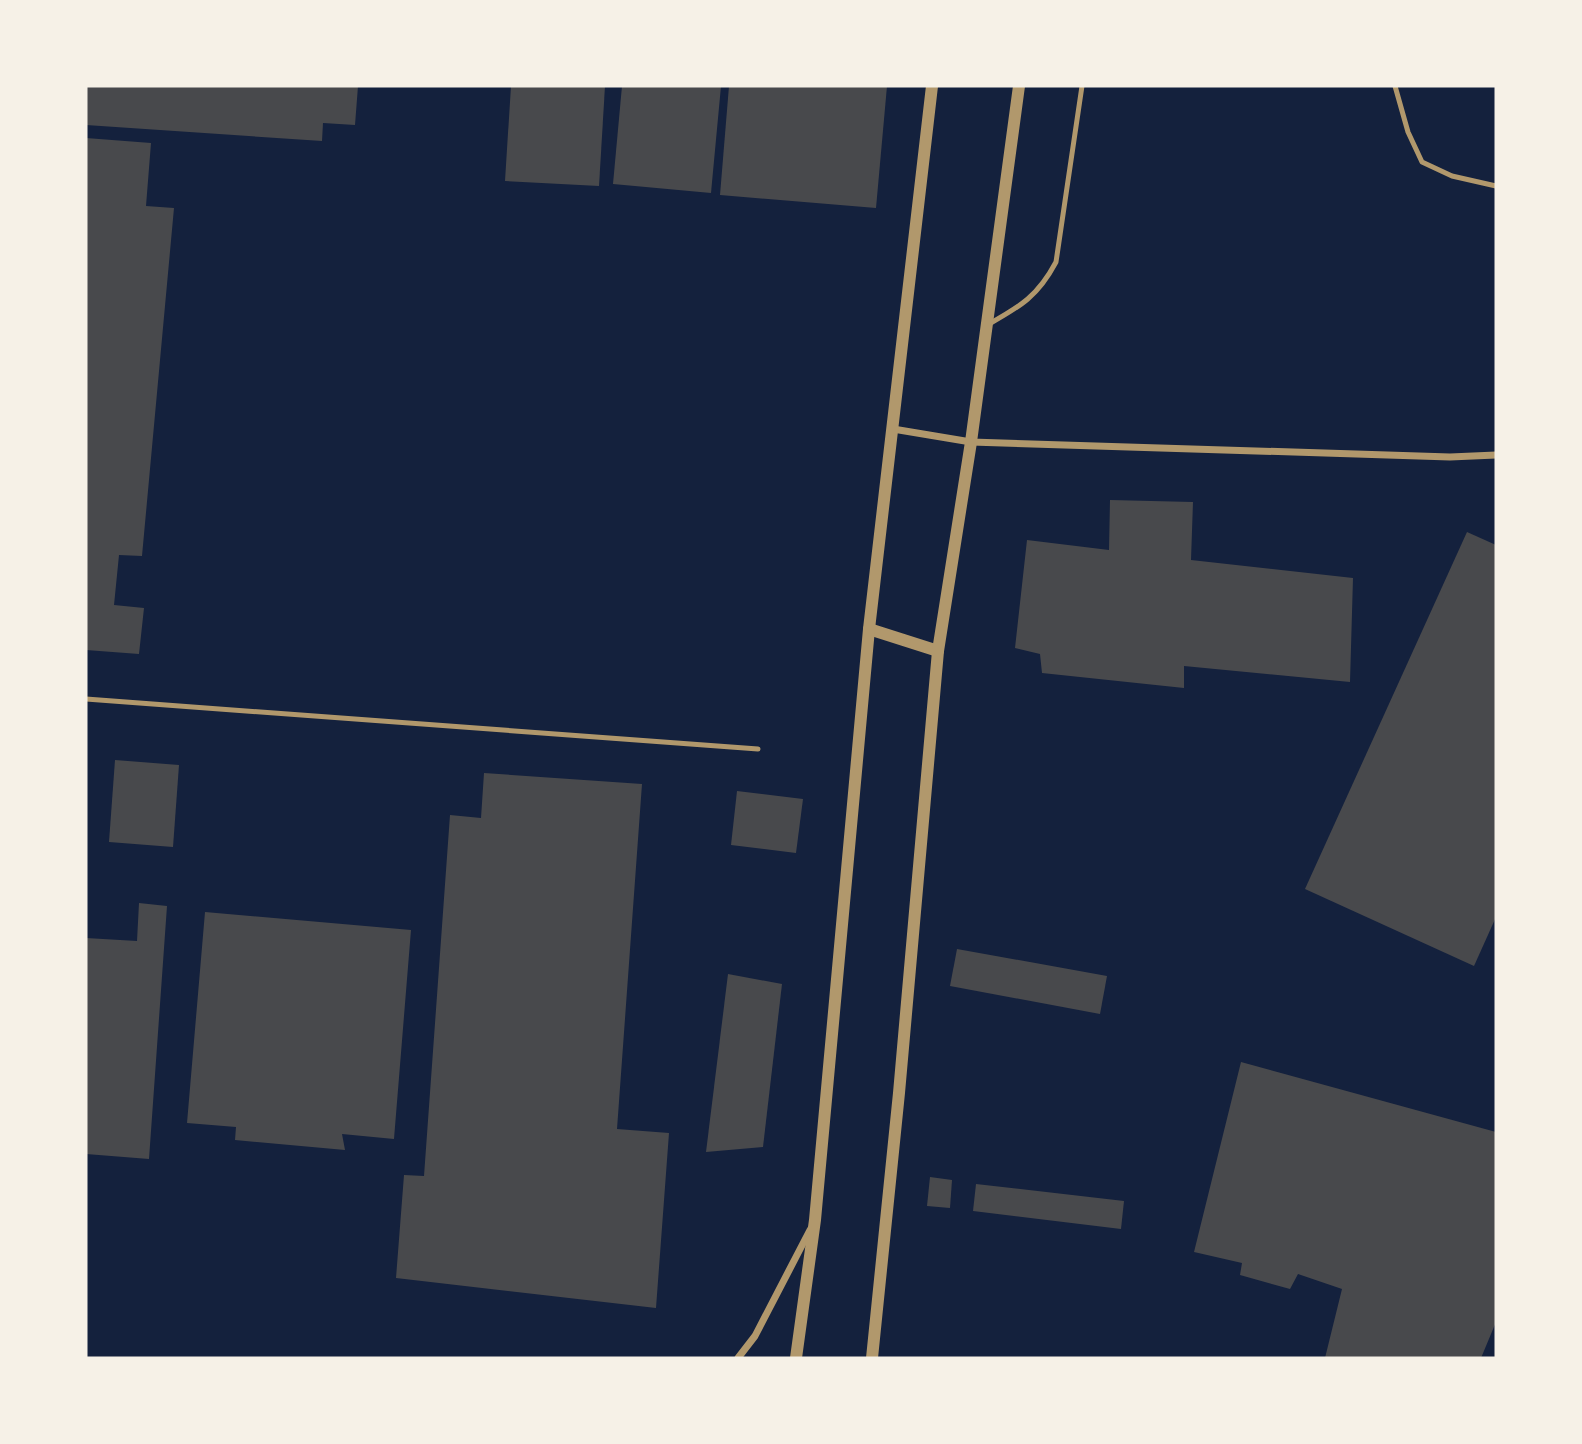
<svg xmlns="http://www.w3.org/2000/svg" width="1582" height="1444" font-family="Karla,sans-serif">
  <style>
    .building { fill: #48494c }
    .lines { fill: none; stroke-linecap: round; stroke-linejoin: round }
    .service { stroke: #b1986c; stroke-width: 5 }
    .minor { stroke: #b1986c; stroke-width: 7 }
    .tertiary { stroke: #b1986c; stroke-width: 12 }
  </style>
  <rect width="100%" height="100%" fill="#14213d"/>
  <g class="building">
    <path d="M86,86H358L355,125L323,123L322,141L86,125Z"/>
    <path d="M511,86H605L599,186L505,181Z"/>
    <path d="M622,86H721L711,193L613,184Z"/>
    <path d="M729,86H887L876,208L720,195Z"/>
    <path d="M86,138L151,143L146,206L174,208L142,556L119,555L114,605L144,608L139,654L86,650Z"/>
    <path d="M1110,500L1193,502L1191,560L1353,578L1350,682L1184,666V688L1042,673L1040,654L1015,648L1027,540L1109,550Z"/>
    <path d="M1467,532L1496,545V917L1474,966L1305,889Z"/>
    <path d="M115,760L179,765L173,847L109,842Z"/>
    <path d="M484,773L642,784L617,1129L669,1133L656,1308L396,1278L404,1175L424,1176L450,815L481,818Z"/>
    <path d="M737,791L803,799L796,853L731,845Z"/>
    <path d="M139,903L167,906L149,1159L86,1154V938L137,941Z"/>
    <path d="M205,912L411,930L394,1139L342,1134L345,1150L235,1140L236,1127L187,1123Z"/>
    <path d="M957,949L1107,976L1100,1014L950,986Z"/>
    <path d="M728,974L782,984L763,1147L706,1152Z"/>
    <path d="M1241,1062L1496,1132V1322L1481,1358H1325L1342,1289L1298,1274L1290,1289L1240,1275L1242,1263L1194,1252Z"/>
    <path d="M930,1177L952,1180L950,1208L927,1206Z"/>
    <path d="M976,1184L1124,1201L1121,1229L973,1211Z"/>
  </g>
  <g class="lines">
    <g class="service">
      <path d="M1395,86L1408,132L1422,162L1452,176L1496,186"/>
      <path d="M989,324C1021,306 1038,296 1056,262L1082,86"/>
      <path d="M86,699L758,749"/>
    </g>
    <g class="minor">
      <path d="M893,429L971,442L1450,457L1496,455"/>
      <path d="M738,1358L755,1336L810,1230"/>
    </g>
    <g class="tertiary">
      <path d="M869,629L938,651"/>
      <path d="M796,1358L815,1220L869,629L932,86"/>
      <path d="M872,1358L899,1093L938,651L971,442L1019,86"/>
    </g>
  </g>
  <rect width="1582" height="1444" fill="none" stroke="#f6f1e7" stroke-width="175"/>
</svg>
